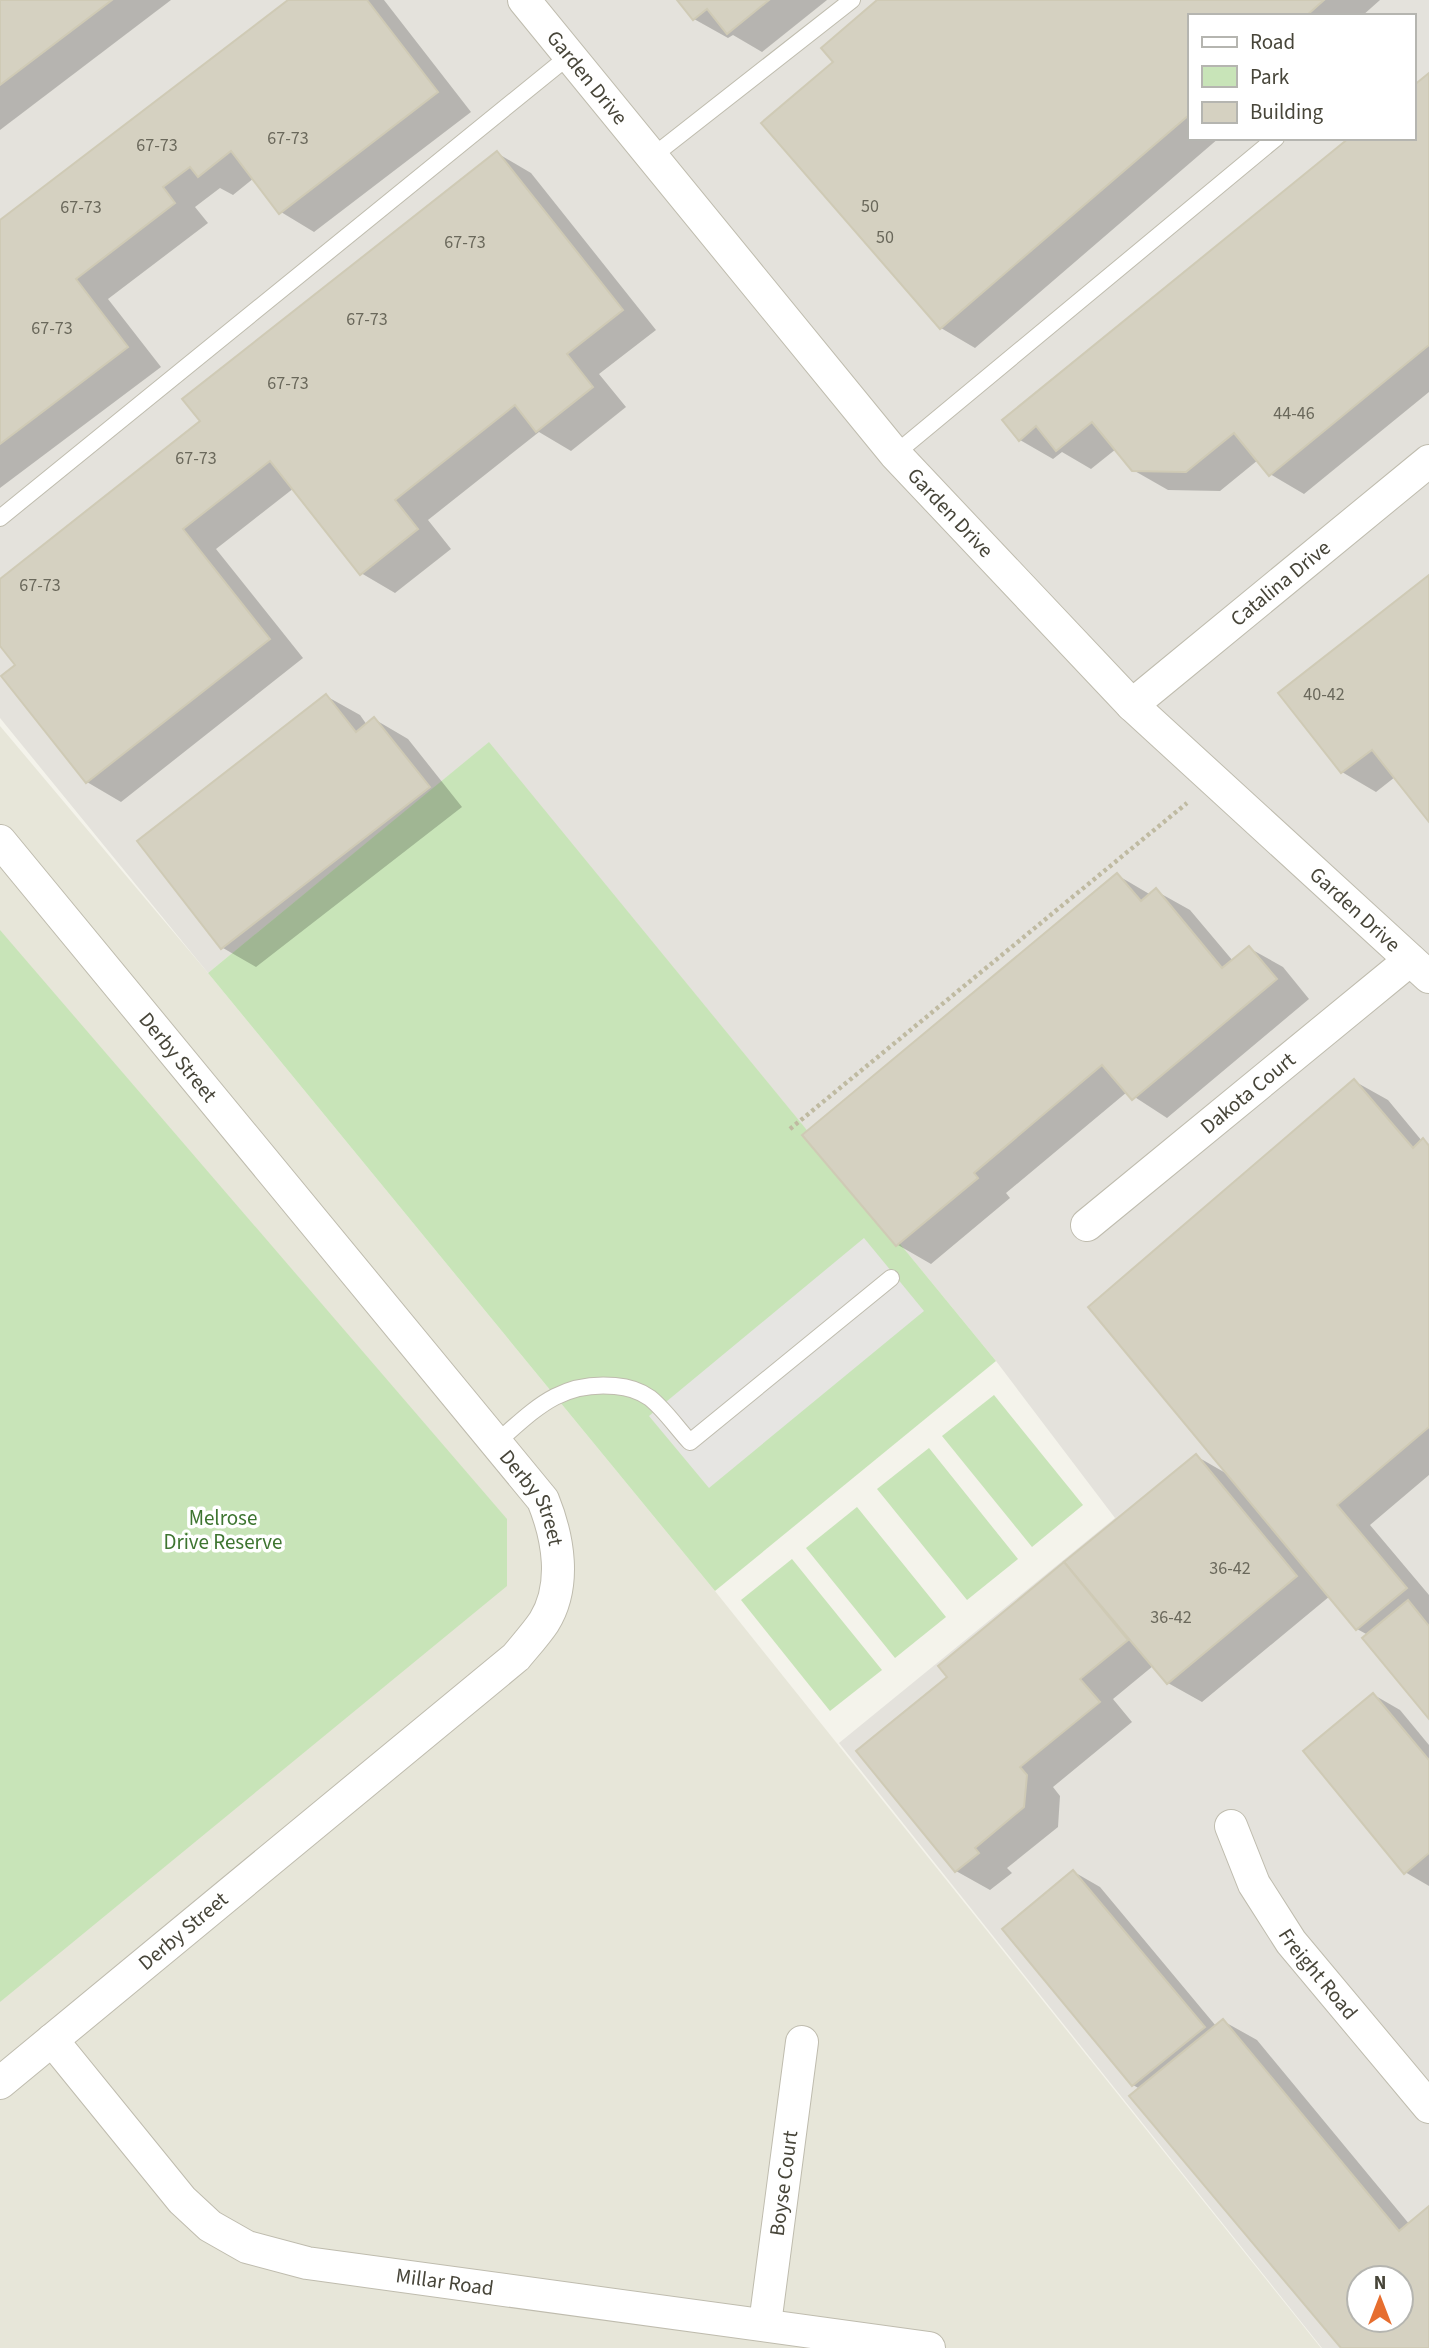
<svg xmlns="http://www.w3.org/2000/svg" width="1429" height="2348" font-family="'Source Sans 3',sans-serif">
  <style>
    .residential { fill: #e7e6d9 }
    .industrial { fill: #e4e2dc; fill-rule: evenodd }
    .green { fill: #c8e4b8 }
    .parking { fill: #e6e5e2 }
    .shadow { fill: #0003; fill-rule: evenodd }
    .building { fill: #d5d1c1; stroke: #cfcab5; stroke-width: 2; fill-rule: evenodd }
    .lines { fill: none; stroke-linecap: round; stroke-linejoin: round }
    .service-casing { stroke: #bfbcae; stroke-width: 18 }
    .minor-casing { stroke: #bfbcae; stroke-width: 34 }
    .path { stroke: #bfbaa1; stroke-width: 4.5; stroke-dasharray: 3.5 3.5; stroke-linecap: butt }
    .service { stroke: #fff; stroke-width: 16 }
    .minor { stroke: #fff; stroke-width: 32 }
    .labels { text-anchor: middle; stroke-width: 7; stroke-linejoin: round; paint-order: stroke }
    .number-label { font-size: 18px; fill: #6a685b }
    .street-label { font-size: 21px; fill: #474539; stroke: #fff }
    .park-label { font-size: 21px; fill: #3e7531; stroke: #fff }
  </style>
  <rect width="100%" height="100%" fill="#f4f3eb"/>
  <path class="residential" d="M0,726L208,973L715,1591L1321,2348H0Z"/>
  <path class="industrial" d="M0,0H1429V2348H1322L839,1743L1115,1518L996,1361L489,743L208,973L0,718ZM1189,16H1413V138H1189ZM1359,2278H1401V2320H1359Z"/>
  <g class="green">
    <path d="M489,742L996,1361L715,1591L208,973Z"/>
    <path d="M0,930L507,1519V1586L0,2002Z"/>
    <path d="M994,1395L1083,1505L1032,1547L942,1436Z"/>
    <path d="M929,1448L1018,1559L967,1600L877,1489Z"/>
    <path d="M857,1507L946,1617L895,1658L806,1548Z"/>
    <path d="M792,1559L882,1670L830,1711L741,1600Z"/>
  </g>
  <path class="parking" d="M864,1238L924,1311L709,1488L649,1416Z"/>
  <g class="shadow">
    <path d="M0,0H171L0,130Z"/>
    <path d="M291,0H384L471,112L314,232L281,212L254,178L233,195L220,188L195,207L208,223L108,299L161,367L0,488V222Z"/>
    <path d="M679,0H827L762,52L733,35L728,38L694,19Z"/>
    <path d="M880,0H1380L1362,16H1189V138H1219L975,348L941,328L835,62Z"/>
    <path d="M1429,75V392L1304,494L1270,474L1258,460L1220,491L1168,490L1133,470L1116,449L1091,469L1062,452L1053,459L1020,440L1005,421L1413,138Z"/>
    <path d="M497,153L531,173L656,330L599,374L626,407L571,451L539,432L428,520L451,549L395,593L361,573L294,488L216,549L303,658L121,802L87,782L4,677L18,665L0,643V581L203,421Z"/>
    <path d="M1429,577V819L1395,777L1376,792L1342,772L1280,693Z"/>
    <path d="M326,696L360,715L367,725L374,719L408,739L462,807L256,967L223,948Z"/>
    <path d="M1117,875L1151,895L1156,891L1190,910L1233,961L1249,948L1283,967L1309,999L1167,1118L1127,1092L1006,1193L1010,1198L931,1264L898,1245L805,1135Z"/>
    <path d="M1354,1081L1388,1100L1422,1141L1429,1144V1475L1370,1525L1429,1595V1717L1368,1635L1357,1629L1330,1596L1202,1702L1168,1683L1153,1666L1113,1699L1132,1722L1053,1787L1060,1796L1058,1827L1007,1868L1012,1873L990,1890L956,1871L950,1677L940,1666L1196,1456L1229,1475Z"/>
    <path d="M1374,1695L1400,1710L1429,1745V1886L1405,1872Z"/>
    <path d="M1074,1872L1100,1887L1216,2026L1223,2021L1257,2040L1410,2225L1429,2209V2348H1344L1140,2089L1133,2085ZM1359,2278H1401V2320H1359Z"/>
  </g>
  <g class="building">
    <path d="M0,0H112L0,85Z"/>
    <path d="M288,0H367L438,92L279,214L231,151L198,177L190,167L163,187L175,203L76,279L128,347L0,444V220Z"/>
    <path d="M677,0H769L727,34L707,9L693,20Z"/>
    <path d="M877,0H1324L1306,16H1189V115L940,329L761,123L833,62L821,48Z"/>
    <path d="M1429,73V345L1269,476L1234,433L1186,472L1132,471L1092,422L1056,451L1036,426L1019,441L1002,420L1349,138H1413V86Z"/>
    <path d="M497,151L623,310L567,354L593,387L536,432L515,405L395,500L418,529L360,575L270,461L183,529L270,639L86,783L1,676L15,665L0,646V579L200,421L182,399Z"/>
    <path d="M1429,575V822L1372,750L1341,773L1278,693Z"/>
    <path d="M326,694L356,732L374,717L430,787L221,949L137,841Z"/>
    <path d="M1117,873L1141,901L1156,888L1222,968L1249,946L1277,979L1132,1100L1102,1065L974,1173L978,1178L896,1246L802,1135Z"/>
    <path d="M1354,1079L1413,1148L1423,1138L1429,1146V1427L1337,1505L1407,1588L1356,1630L1088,1307Z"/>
    <path d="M1196,1454L1297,1576L1167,1684L1064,1562Z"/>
    <path d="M1064,1562L1128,1640L1080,1679L1100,1702L1020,1767L1027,1775L1024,1807L975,1848L979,1853L955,1872L856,1751L947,1677L938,1666Z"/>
    <path d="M1408,1600L1429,1626V1719L1362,1638Z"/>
    <path d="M1373,1693L1429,1760V1853L1404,1874L1303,1751Z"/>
    <path d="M1073,1870L1205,2027L1132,2086L1002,1929Z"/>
    <path d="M1223,2019L1399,2231L1429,2206V2348H1341L1129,2096ZM1359,2278H1401V2320H1359Z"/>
  </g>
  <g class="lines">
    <g class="service-casing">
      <g id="service">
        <path d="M653,156L852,0"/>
        <path d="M895,454L1276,138"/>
        <path d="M0,518L569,56"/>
        <path d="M497,1442C535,1409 560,1381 615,1386C628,1387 639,1390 650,1398C665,1410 677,1428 690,1442L891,1278"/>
      </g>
    </g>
    <g class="minor-casing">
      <g id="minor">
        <path id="s1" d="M524,0L895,454L1132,705L1429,977"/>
        <path id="s2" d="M1132,705L1429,461"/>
        <path id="s3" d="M0,841L543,1500C558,1537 567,1585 544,1622C536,1634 525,1646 516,1657L0,2083"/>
        <path id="s4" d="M1087,1225L1410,960"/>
        <path id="s5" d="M1231,1826L1254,1884L1291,1942L1429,2107"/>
        <path id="s6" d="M52,2040L182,2200L210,2226L247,2247L307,2263L929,2348"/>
        <path id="s7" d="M765,2324L802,2042"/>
      </g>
    </g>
    <path class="path" d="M790,1129L1187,803"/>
    <use href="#service" class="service"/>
    <use href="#minor" class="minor"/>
  </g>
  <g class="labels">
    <g class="number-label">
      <text x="288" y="144">67-73</text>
      <text x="157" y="151">67-73</text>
      <text x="870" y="212">50</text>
      <text x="81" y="213">67-73</text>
      <text x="885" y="243">50</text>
      <text x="465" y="248">67-73</text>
      <text x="367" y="325">67-73</text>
      <text x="52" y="334">67-73</text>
      <text x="288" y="389">67-73</text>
      <text x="1294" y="419">44-46</text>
      <text x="196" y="464">67-73</text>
      <text x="40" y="591">67-73</text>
      <text x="1324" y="700">40-42</text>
      <text x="1230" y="1574">36-42</text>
      <text x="1171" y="1623">36-42</text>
    </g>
    <g class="street-label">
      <text dy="7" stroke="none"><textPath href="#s1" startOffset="100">Garden Drive</textPath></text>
      <text dy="7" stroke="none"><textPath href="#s1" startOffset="667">Garden Drive</textPath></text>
      <text dy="7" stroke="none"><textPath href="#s2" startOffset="192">Catalina Drive</textPath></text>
      <text dy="7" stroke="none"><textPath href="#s1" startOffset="1234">Garden Drive</textPath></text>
      <text dy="7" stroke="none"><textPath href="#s3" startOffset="280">Derby Street</textPath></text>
      <text dy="7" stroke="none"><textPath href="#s4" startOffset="208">Dakota Court</textPath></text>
      <text dy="7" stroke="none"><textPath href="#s3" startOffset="847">Derby Street</textPath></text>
      <text transform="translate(183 1931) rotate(-40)" y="7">Derby Street</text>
      <text dy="7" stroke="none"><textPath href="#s5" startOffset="173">Freight Road</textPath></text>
      <text dy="7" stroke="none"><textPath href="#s7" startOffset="142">Boyse Court</textPath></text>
      <text dy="7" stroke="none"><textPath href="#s6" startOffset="488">Millar Road</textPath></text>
    </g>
    <g class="park-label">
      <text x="223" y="1525">Melrose<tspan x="223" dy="24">Drive Reserve</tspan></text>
    </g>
  </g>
  <rect x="1188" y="14" width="228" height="126" fill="#ffffff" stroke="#b5b5b0" stroke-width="2"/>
  <rect x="1202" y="37" width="35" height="10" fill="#ffffff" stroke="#b5b5b0" stroke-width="2"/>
  <text x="1250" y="49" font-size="21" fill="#474539">Road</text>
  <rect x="1202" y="66" width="35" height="21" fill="#c8e4b8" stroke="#b5b5b0" stroke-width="2"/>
  <text x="1250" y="84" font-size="21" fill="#474539">Park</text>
  <rect x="1202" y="102" width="35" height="21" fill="#d5d1c1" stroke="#b5b5b0" stroke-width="2"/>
  <text x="1250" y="119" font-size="21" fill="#474539">Building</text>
  <g transform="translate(1380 2299)"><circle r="33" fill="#ffffff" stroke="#b5b5b0" stroke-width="2"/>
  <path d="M0-5L12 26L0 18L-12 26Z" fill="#e66e2f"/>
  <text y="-10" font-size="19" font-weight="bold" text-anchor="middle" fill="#474539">N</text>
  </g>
</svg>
